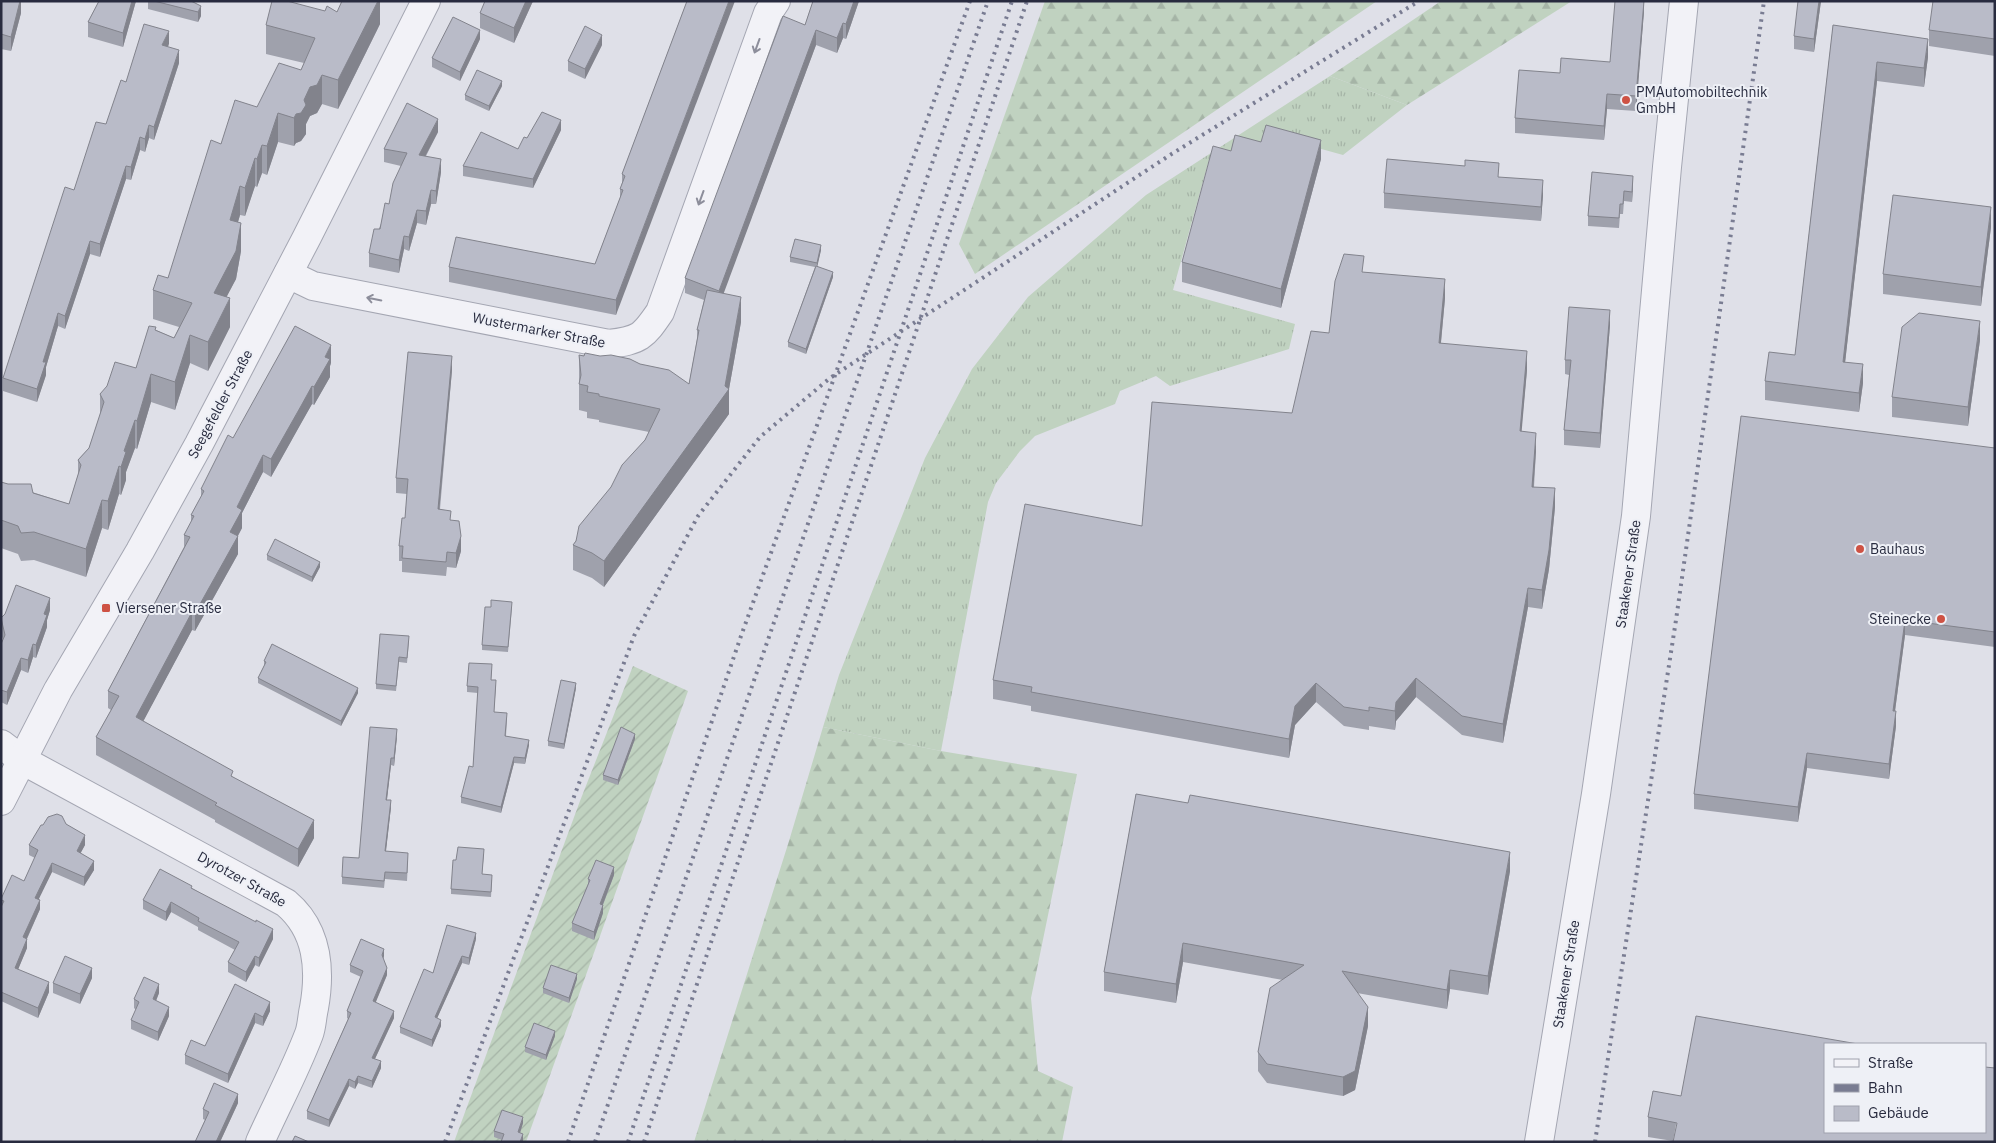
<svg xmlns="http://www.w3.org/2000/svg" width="1996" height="1143" font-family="'IBM Plex Sans',sans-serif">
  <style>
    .grass { fill: url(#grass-tufts) }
    .forest { fill: url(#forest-firs) }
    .garden { fill: url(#garden-furrows) }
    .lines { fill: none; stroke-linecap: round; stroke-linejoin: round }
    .minor-casing { stroke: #a4a6b2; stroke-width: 30 }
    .minor { stroke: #f2f2f7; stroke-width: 28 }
    .rail { stroke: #797c92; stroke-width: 4; stroke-dasharray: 2.5 5; stroke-linecap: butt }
    .wall { fill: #9fa1ac }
    .shaded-wall { fill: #82838c }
    .building { fill: #b9bbc8; stroke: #82838c }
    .oneway { stroke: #8d8e9b }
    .poi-dot { fill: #ce5244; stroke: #eef0f6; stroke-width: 2 }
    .labels { text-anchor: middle; stroke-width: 4; stroke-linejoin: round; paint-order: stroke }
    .poi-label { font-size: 14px; fill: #282b3f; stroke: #eef0f6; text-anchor: start }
    .street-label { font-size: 14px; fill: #282b3f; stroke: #eef0f6 }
  </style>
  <defs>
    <pattern id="grass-tufts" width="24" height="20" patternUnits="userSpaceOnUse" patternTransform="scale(1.25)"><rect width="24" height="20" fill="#c0d2c0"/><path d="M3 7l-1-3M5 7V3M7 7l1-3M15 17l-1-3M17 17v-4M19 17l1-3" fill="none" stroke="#a5b4a6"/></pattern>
    <pattern id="forest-firs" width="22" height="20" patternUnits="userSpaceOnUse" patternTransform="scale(1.25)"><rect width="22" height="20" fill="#c0d2c0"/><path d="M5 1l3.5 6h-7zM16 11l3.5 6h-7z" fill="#a5b4a6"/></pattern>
    <pattern id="garden-furrows" width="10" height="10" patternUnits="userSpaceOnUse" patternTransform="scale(1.25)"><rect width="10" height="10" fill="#c0d2c0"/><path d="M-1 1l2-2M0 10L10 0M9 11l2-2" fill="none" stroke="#a5b4a6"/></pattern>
  </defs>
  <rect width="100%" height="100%" fill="#dfe0e8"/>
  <path class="grass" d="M1330,76L1407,105L1343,155L1264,133L1257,156L1232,148L1227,165L1209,160L1173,290L1295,324L1289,349L1170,386L1156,376L1120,391L1115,404L1035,436L1020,451L996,483L988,502L941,751L823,727L839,675L925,458L972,369L1028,297L1146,195Z"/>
  <g class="forest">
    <path d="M1045,1H1377L975,274L959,244Z"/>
    <path d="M1441,1H1572L1407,105L1330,76Z"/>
    <path d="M823,727L941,751L1077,774L1031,998L1038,1071L1073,1087L1062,1142H694L789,841Z"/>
  </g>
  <path class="garden" d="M633,666L688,691L526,1142H454L580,801Z"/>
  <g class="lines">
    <g class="minor-casing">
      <g id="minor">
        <path d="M288,274L313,286L609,344C640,340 643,337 660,312L768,13L776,1"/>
        <path d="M1,744L22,760L286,903C318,930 321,969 314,1008C312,1016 312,1026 309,1034C295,1071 276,1106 260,1142"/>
        <path d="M1,801L58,690L140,551L199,444L307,237L426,1"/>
        <path d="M1539,1142L1596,794L1636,516L1667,167L1684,1"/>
      </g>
    </g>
    <use href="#minor" class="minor"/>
    <g class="rail">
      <path d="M445,1142L634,636L698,516L760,437L830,378L1170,155L1419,1"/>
      <path d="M568,1142L741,636L970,1"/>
      <path d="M595,1142L988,1"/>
      <path d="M628,1142L1012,1"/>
      <path d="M644,1142L1027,1"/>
      <path d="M1595,1142L1676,620L1764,1"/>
    </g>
  </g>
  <g class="wall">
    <path d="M1,1H21V13L11,51L1,49Z"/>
    <path d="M99,1H136L123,47L88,37V22Z"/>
    <path d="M148,1H191L201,16L198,22L148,9Z"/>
    <path d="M380,1V24L338,109L322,104L317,113L310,116L306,124V134L301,141L296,143L294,146L278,142L267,175L262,173L257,187L255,186L245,216L240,215L238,222L241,251L236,279L226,297L230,327L208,371L190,363L175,410L151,402L137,449L135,448L126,472V480L121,495L119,494L108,530L102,528L86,577L34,560L21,561L18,554L1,548V482L69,504L78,475V460L89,448L100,416V394L136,368L156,330L174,338L179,327L153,319V290L168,278L221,144L257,107L301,70L304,63L266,54V25L325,11L337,12Z"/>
    <path d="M485,1H533L514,43L480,28V13Z"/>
    <path d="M687,1L616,315L449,282V267L595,264L620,198V189L622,183V174Z"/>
    <path d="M813,1H859L846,39L843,38L837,53L816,45L723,293L741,322L729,389V414L604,587L592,578L573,570V545L611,487L645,440L649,432L599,422V420L587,418V412L579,410V355L640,364L689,384L697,339V330L704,300L685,293V278L805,25Z"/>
    <path d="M1644,1V11L1636,111L1607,109L1604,140L1515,133V118L1560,73L1610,62Z"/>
    <path d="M1821,1L1814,52L1794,49V36Z"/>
    <path d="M1995,1V56L1929,46V30Z"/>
    <path d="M1833,25L1928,57L1924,87L1877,81L1845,362L1863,383L1859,412L1765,400V381L1795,355Z"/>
    <path d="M480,39L460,81L432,67V58Z"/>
    <path d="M169,44L168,47L179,63L154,140L149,138L145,152L140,150L131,180L126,179L100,257L90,254L65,329L58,326L46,367V375L37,402L3,391V378L74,190L106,124Z"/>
    <path d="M602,45L585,79L568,71V61Z"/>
    <path d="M502,86L489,111L465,100V95Z"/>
    <path d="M561,130L533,188L463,176V166L518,149L527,138Z"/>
    <path d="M438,132L426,156L441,172L436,204H431L426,225L417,223L409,251L404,249L399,273L369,267V253L389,204L401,166L384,162V149Z"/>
    <path d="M1261,142L1321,159L1281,308L1182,282V262L1231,151Z"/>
    <path d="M1592,172L1633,186L1632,202L1624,201L1623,214H1620L1619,228L1588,226V216Z"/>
    <path d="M1499,177L1543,195L1541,221L1384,208V193Z"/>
    <path d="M1991,227L1981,306L1883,294V274Z"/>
    <path d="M821,250L817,266L833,277L806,354L788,347V342L815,267L790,262V257Z"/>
    <path d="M1364,272L1445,298L1441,343L1527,370L1521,431L1536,451L1534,487L1555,507L1549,569L1542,609L1528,607L1503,743L1462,735L1416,697L1396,721L1395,730L1369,726V730L1344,726L1316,702L1295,725L1289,758L1031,711V706L993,699V680L1142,526L1292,413Z"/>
    <path d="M1610,325L1600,448L1564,445V430L1569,375L1565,374V360Z"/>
    <path d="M1980,340L1968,426L1892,417V397Z"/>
    <path d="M331,363L330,366V377L314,405L312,404L301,423L271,477L263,472L242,513V528L238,536V554L195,631L192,630L143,721L233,777L314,838L298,867L215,822V820L96,755V737L111,710L108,708V691L184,547V535L191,523V515L201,497V489L233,438Z"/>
    <path d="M452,370L440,509L451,521L461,551L456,568L447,567L446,576L402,572V561H399V546L405,518L407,494L396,493V478Z"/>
    <path d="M1995,448V647L1905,635L1895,711L1896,726L1889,779L1807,768L1798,822L1694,809V794Z"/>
    <path d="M267,555L320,567L312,582L267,560Z"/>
    <path d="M491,607H512L508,652L482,650V645Z"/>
    <path d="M50,610L47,620V627L36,658L33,657L28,673L21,670L7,705L1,702V644L3,640L1,633V618Z"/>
    <path d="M409,641L407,663L399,662L396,691L376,689V684Z"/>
    <path d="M264,661L358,693L341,726L258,683V678L264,666Z"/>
    <path d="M492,670L491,680L496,686L494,712L507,719L506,736L529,745L525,764L514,763L501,813L461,803V797L473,767L478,693L467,692V686Z"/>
    <path d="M576,688L564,749L548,746V741Z"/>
    <path d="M397,736L394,766L391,765L387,800L391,807L386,851L408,861L407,881L385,879L384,888L342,884V877L359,858Z"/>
    <path d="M635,739L618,785L603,780V775Z"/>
    <path d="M1136,794L1510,871L1488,995L1450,989L1447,1009L1357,993L1368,1026L1355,1090L1343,1096L1267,1083L1258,1071V1052L1283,980L1183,962L1176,1003L1104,991V972Z"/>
    <path d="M66,824L85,845L80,853L94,870L84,886L52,872L38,899L40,909L27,939V948L18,969L49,992L38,1018L1,1001V899L24,881L35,858L29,855V845Z"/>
    <path d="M484,854L482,874L492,880L491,897L451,894V889L456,860Z"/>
    <path d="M614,875L603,905V913L594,940L572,931V923L588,884V879Z"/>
    <path d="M192,888L273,939L259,967L255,965L246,982L228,972V962L235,950L198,930V927L171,912L166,921L143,909V900Z"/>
    <path d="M476,939L469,965L462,963L437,1018L441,1026L432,1047L400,1033V1027L433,973Z"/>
    <path d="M384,956L383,959L387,975L375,1003L394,1018L375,1059L381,1068L372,1088L358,1083L355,1089L349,1086L329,1127L307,1119V1111L348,1019L347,1018V1011L361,977L350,972V965Z"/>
    <path d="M92,978L80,1004L53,993V983Z"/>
    <path d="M577,979L569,1003L543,993V988Z"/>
    <path d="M235,984L270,1011L263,1026L255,1023L228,1083L185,1064V1055L205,1046Z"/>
    <path d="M159,993L156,1001L169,1016L158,1041L131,1029V1020L136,1010L134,1008V999Z"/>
    <path d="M555,1036L546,1060L525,1052V1047Z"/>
    <path d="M1681,1096L1673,1141L1648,1137V1117Z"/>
    <path d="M238,1103L220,1142H195L205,1120L203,1119V1109Z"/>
    <path d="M523,1123L520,1133L523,1140H502L494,1137V1131Z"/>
  </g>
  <g class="shaded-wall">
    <path d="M20,1H21V13L11,51V37Z"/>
    <path d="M132,1H136L123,47V33Z"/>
    <path d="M378,1H380V24L338,109V80Z"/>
    <path d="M526,1H533L514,43V28Z"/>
    <path d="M729,1H735L616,315V300Z"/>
    <path d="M854,1H859L846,39V24Z"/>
    <path d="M1644,1V11L1636,111V96Z"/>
    <path d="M1819,1H1821L1814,52V39Z"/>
    <path d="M201,6V16L198,22V12Z"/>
    <path d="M843,23V38L837,53V38Z"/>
    <path d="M480,30V39L460,81V72Z"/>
    <path d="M816,30V45L719,306V291Z"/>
    <path d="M169,31V44L162,58V45Z"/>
    <path d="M602,35V45L585,79V69Z"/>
    <path d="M1928,39V57L1924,87V68Z"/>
    <path d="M179,50V63L154,140V127Z"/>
    <path d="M1877,62V81L1843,381V362Z"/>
    <path d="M322,75V104L317,113L310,116L306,124V134L301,141L296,143L294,146V118L310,87Z"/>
    <path d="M502,81V86L489,111V106Z"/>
    <path d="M1607,94V109L1604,140V126Z"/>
    <path d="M278,113V142L267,175V146Z"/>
    <path d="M438,119V132L419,168V155Z"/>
    <path d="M561,120V130L533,188V179Z"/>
    <path d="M149,125V138L145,152V139Z"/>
    <path d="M140,137V150L131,180V167Z"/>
    <path d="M1321,140V159L1281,308V289Z"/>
    <path d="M262,145V173L257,187V159Z"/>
    <path d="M255,158V186L245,216V188Z"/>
    <path d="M441,159V172L436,204V191Z"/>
    <path d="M126,166V179L100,257V244Z"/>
    <path d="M1633,176V186L1632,202V192Z"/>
    <path d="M1543,180V195L1541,221V207Z"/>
    <path d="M240,186V215L230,249V220Z"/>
    <path d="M431,190V204L426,225V211Z"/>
    <path d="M1991,207V227L1981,306V287Z"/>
    <path d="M417,210V223L409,251V237Z"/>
    <path d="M241,223V251L236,279L214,321V293Z"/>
    <path d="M404,236V249L399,273V260Z"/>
    <path d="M90,241V254L65,329V316Z"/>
    <path d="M821,245V250L817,268V263Z"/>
    <path d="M833,272V277L806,354V349Z"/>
    <path d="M1445,279V298L1439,362V343Z"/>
    <path d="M741,297V322L729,389V414L604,587V561L725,386Z"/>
    <path d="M230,298V327L208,371V342Z"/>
    <path d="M1610,310V325L1600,448V433Z"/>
    <path d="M58,313V326L46,367V375L37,402V389L43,362Z"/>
    <path d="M1980,321V340L1968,426V407Z"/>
    <path d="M190,335V363L175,410V382Z"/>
    <path d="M331,345V363L330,366V377L314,405V387L325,357Z"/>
    <path d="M1527,351V370L1520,450V431Z"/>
    <path d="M452,356V370L438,523V509Z"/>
    <path d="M1863,364V383L1859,412V393Z"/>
    <path d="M151,374V402L137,449V421Z"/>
    <path d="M312,386V404L271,477V459Z"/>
    <path d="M135,420V448L126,472V480L121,495V467L124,451Z"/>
    <path d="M1536,433V451L1532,505V487Z"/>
    <path d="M263,455V472L242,513V528L230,550V532L237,507Z"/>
    <path d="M119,466V494L108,530V501Z"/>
    <path d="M1555,488V507L1549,569L1542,609V590Z"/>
    <path d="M102,500V528L86,577V549Z"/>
    <path d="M238,536V554L195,631V613Z"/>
    <path d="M461,536V551L456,568V553Z"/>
    <path d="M320,562V567L312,582V577Z"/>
    <path d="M1528,588V607L1503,743V724Z"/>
    <path d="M50,598V610L47,620V627L36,658V645L44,614Z"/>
    <path d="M192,612V630L136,735V717Z"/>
    <path d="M1905,620V635L1893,726V711Z"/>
    <path d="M33,644V657L28,673V660Z"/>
    <path d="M21,658V670L7,705V692Z"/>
    <path d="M1416,678V697L1396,721L1395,730V711L1396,702Z"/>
    <path d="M576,683V688L564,749V744Z"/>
    <path d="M1316,683V702L1295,725L1289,758V739L1295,706Z"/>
    <path d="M358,688V693L341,726V721Z"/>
    <path d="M1896,711V726L1889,779V764Z"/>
    <path d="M397,729V736L394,766V758Z"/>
    <path d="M635,734V739L618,785V780Z"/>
    <path d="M529,740V745L525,764V758Z"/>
    <path d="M1807,753V768L1798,822V807Z"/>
    <path d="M514,757V763L501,813V807Z"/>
    <path d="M391,758V765L386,807V800Z"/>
    <path d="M391,800V807L385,859V851Z"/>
    <path d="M314,820V838L298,867V849Z"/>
    <path d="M85,835V845L77,860V851Z"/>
    <path d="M1510,852V871L1488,995V976Z"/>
    <path d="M94,861V870L84,886V877Z"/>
    <path d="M52,863V872L35,907V898Z"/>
    <path d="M614,867V875L600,912V904Z"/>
    <path d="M40,900V909L23,947V937Z"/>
    <path d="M171,902V912L166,921V912Z"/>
    <path d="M603,905V913L594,940V932Z"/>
    <path d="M273,929V939L259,967V958Z"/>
    <path d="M476,933V939L469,965V958Z"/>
    <path d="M27,939V948L15,977V968Z"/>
    <path d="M1183,943V962L1176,1003V984Z"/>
    <path d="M384,949V956L382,962V955Z"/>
    <path d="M255,956V965L246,982V972Z"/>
    <path d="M462,956V963L435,1023V1017Z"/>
    <path d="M92,968V978L80,1004V994Z"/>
    <path d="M387,968V975L373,1009V1001Z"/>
    <path d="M1450,970V989L1447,1009V990Z"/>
    <path d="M577,974V979L569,1003V998Z"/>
    <path d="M49,982V992L38,1018V1008Z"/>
    <path d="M159,984V993L153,1008V999Z"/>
    <path d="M270,1002V1011L263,1026V1017Z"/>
    <path d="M169,1007V1016L158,1041V1032Z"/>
    <path d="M1368,1007V1026L1355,1090L1343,1096V1077Z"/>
    <path d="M394,1011V1018L372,1065V1058Z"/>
    <path d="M255,1013V1023L228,1083V1074Z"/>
    <path d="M441,1020V1026L432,1047V1040Z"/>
    <path d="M555,1031V1036L546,1060V1055Z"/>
    <path d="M381,1061V1068L372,1088V1081Z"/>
    <path d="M358,1076V1083L355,1089V1082Z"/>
    <path d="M349,1079V1086L329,1127V1120Z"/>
    <path d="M238,1094V1103L220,1142H216Z"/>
    <path d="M523,1117V1123L518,1139V1132Z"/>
    <path d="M523,1134V1142H520Z"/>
  </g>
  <g class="building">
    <path d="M1,1H20L11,37L1,34Z"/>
    <path d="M99,1H132L123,33L88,22Z"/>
    <path d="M154,1H191L201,6L198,12Z"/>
    <path d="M272,1H287L325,11L327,6L337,12L342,1H378L338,80L322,75L317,85L310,87L304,100L306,105L301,113L296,114L294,118L278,113L267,146L262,145L257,159L255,158L245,188L240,186L230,220L241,223L236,251L214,293L230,298L208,342L190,335L175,382L151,374L137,421L135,420L124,451L126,452L121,467L119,466L108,501L102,500L86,549L34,532L21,533L18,526L1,520V482L8,484H31L33,493L69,504L81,465L78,460L89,448L104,402L100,394L107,386L115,362L136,368L149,326L156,327L155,330L174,338L192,303L153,290L158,275L168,278L211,140L221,144L235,100L257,107L279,63L301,70L315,38L266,25Z"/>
    <path d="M485,1H526L514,28L480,13Z"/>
    <path d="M687,1H729L616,300L449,267L456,237L595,264L623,190L620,189L625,176L622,174Z"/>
    <path d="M813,1H854L846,24L843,23L837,38L816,30L719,291L685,278L783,16L805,25Z"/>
    <path d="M1615,1H1644L1636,96L1607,94L1604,126L1515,118L1519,70L1560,73L1561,58L1610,62Z"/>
    <path d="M1798,1H1819L1814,39L1794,36Z"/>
    <path d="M1933,1H1995V39L1929,30Z"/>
    <path d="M453,17L480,30L460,72L432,58Z"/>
    <path d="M144,24L169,31L162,45L179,50L154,127L149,125L145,139L140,137L131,167L126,166L100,244L90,241L65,316L58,313L43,362H46L37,389L3,378L65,187L74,190L96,122L106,124L121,80L126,82Z"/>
    <path d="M1833,25L1928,39L1924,68L1877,62L1843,362L1863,364L1859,393L1765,381L1769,352L1795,355Z"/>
    <path d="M585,26L602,35L585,69L568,61Z"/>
    <path d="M477,70L502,81L489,106L465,95Z"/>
    <path d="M407,103L438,119L419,155L441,159L436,191L431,190L426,211L417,210L409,237L404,236L399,260L369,253L374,229H380L385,203L389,204L393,183L407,153L384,149Z"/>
    <path d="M542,112L561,120L533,179L463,166L481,132L518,149L524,137L527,138Z"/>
    <path d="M1266,125L1321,140L1281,289L1182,262L1213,146L1231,151L1235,135L1261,142Z"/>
    <path d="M1387,159L1465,166V160L1499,163L1498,177L1543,180L1541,207L1384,193Z"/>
    <path d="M1592,172L1633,176L1632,192L1624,191L1623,204H1620L1619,218L1588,216Z"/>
    <path d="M1893,195L1991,207L1981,287L1883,274Z"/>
    <path d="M795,239L821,245L817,263L790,257Z"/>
    <path d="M1344,254L1364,256L1362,272L1445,279L1439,343L1527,351L1520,431L1536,433L1532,487L1555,488L1549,550L1542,590L1528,588L1503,724L1462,716L1416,678L1396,702L1395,711L1369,707V711L1344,707L1316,683L1295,706L1289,739L1031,692L1032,687L993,680L1025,504L1142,526L1152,402L1292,413L1311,331L1329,333L1335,281Z"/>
    <path d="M816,266L833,272L806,349L788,342Z"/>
    <path d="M707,290L741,297L725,386L729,389L604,561L592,553L573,545L576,541L579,526L611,487L622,465L645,440L660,409L599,396V394L587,392L588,386L579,384L581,375L579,355L584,356L585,353L600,356L611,355L630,359L640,364L669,370L689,384L699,330H697Z"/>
    <path d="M1569,307L1610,310L1600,433L1564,430L1571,360H1565Z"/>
    <path d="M1919,313L1980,321L1968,407L1892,397L1902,327Z"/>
    <path d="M295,326L331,345L325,357L330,359L314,387L312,386L301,406L271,459L263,455L237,507L242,510L230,532L238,536L195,613L192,612L136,717L233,771L231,776L314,820L298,849L215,805L217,803L96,737L119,696L108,691L190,537L184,535L194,516L191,515L204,491L201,489L228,435L233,438Z"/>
    <path d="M408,352L452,356L438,509L451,511L450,520L459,521L461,536L456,553L447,552L446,562L402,558L403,546H399L402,518H405L408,479L396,478Z"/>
    <path d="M1741,416L1995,448V632L1905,620L1893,711H1896L1889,764L1807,753L1798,807L1694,794Z"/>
    <path d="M275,539L320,562L312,577L267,555Z"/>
    <path d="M16,585L50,598L44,614L47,615L36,645L33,644L28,660L21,658L7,692L1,690V644L5,635L1,618L5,614Z"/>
    <path d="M491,600L512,602L508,647L482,645L485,607H491Z"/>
    <path d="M380,634L409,636L407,658L399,657L396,686L376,684Z"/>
    <path d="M272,644L358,688L341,721L258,678L266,662L264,661Z"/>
    <path d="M469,663L492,664L491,680H496L494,712L507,713L505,736L529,740L525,758L514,757L501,807L461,797L469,766L473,767L478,687L467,686Z"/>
    <path d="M561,680L576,683L564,744L548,741Z"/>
    <path d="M370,727L397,729L394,758H391L386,800H391L385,851L408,853L407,873L385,872L384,881L342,877L343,857L359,858Z"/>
    <path d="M621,727L635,734L618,780L603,775Z"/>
    <path d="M1136,794L1188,803L1190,795L1510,852L1488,976L1450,970L1447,990L1342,971L1368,1007L1355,1071L1343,1077L1267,1064L1258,1052L1270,988L1304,965L1183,943L1176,984L1104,972Z"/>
    <path d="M57,814L62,816L66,824L85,835L77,851L94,861L84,877L52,863L35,898L40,900L23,937L27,939L15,968L49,982L38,1008L1,992V907L4,901L1,900V899L12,875L24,881L38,850L29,845L41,825H43L48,817Z"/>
    <path d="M458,847L484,849L482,874L492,875L491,892L451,889L453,860H456Z"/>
    <path d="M596,860L614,867L600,904L603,905L594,932L572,923L590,880L588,879Z"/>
    <path d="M160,869L192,886L191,888L256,922V920L273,929L259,958L255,956L246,972L228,962L239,942L198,921L199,918L171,902L166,912L143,900Z"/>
    <path d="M447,925L476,933L469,958L462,956L435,1017L441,1020L432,1040L400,1027L424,969L433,973Z"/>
    <path d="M361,939L384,949L382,955L387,968L373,1001L394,1011L372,1058L381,1061L372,1081L358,1076L355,1082L349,1079L329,1120L307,1111L351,1013L347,1011L363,971L350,965Z"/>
    <path d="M65,956L92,968L80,994L53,983Z"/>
    <path d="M551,965L577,974L569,998L543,988Z"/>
    <path d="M144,977L159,984L153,999L169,1007L158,1032L131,1020L139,1002L134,999Z"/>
    <path d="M235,984L270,1002L263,1017L255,1013L228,1074L185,1055L191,1040L205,1046Z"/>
    <path d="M1696,1016L1858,1044H1825V1132H1985V1067L1995,1068V1142H1673L1677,1123L1648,1117L1653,1091L1681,1096Z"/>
    <path d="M534,1023L555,1031L546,1055L525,1047Z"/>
    <path d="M214,1083L238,1094L216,1142H195L209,1112L203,1109Z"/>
    <path d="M502,1110L523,1117L518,1132L523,1134L520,1142H501L504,1134L494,1131Z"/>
    <path d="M295,1136L309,1142H292Z"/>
  </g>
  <defs><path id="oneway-shaft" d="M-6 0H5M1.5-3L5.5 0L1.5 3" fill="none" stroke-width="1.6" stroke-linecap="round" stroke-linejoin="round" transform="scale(1.25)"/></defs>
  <g class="oneway">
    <use href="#oneway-shaft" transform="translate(757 46) rotate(110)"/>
    <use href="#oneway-shaft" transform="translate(701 198) rotate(110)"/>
    <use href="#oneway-shaft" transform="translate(374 299) rotate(-169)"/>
  </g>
  <g class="poi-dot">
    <circle cx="1626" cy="100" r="5"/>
    <circle cx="1860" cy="549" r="5"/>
    <rect x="101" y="603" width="10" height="10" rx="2.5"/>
    <circle cx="1941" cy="619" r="5"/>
  </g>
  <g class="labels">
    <g class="poi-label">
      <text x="1636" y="97">PMAutomobiltechnik<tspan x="1636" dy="16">GmbH</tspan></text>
      <text x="1870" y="554">Bauhaus</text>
      <text x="116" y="613">Viersener Straße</text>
      <text x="1931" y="624" text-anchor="end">Steinecke</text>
    </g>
    <g class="street-label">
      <text transform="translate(539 330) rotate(11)" y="5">Wustermarker Straße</text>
      <text transform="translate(220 404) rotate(-62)" y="5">Seegefelder Straße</text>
      <text transform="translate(1628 574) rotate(-82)" y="5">Staakener Straße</text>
      <text transform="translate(242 879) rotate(29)" y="5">Dyrotzer Straße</text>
      <text transform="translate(1566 974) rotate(-81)" y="5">Staakener Straße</text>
    </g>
  </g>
  <rect width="1996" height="1143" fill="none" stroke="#282b3f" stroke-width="5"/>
  <rect x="1824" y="1043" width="162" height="90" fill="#eef0f6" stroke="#9fa1ad"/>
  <rect x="1834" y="1059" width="25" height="8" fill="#f2f2f7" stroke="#9fa1ad"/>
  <text x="1868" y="1068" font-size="15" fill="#282b3f">Straße</text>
  <rect x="1834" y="1084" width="25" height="8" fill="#797c92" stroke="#9fa1ad"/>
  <text x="1868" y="1093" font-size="15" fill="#282b3f">Bahn</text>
  <rect x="1834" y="1106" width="25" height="15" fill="#b9bbc8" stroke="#9fa1ad"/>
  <text x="1868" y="1118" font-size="15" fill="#282b3f">Gebäude</text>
</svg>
